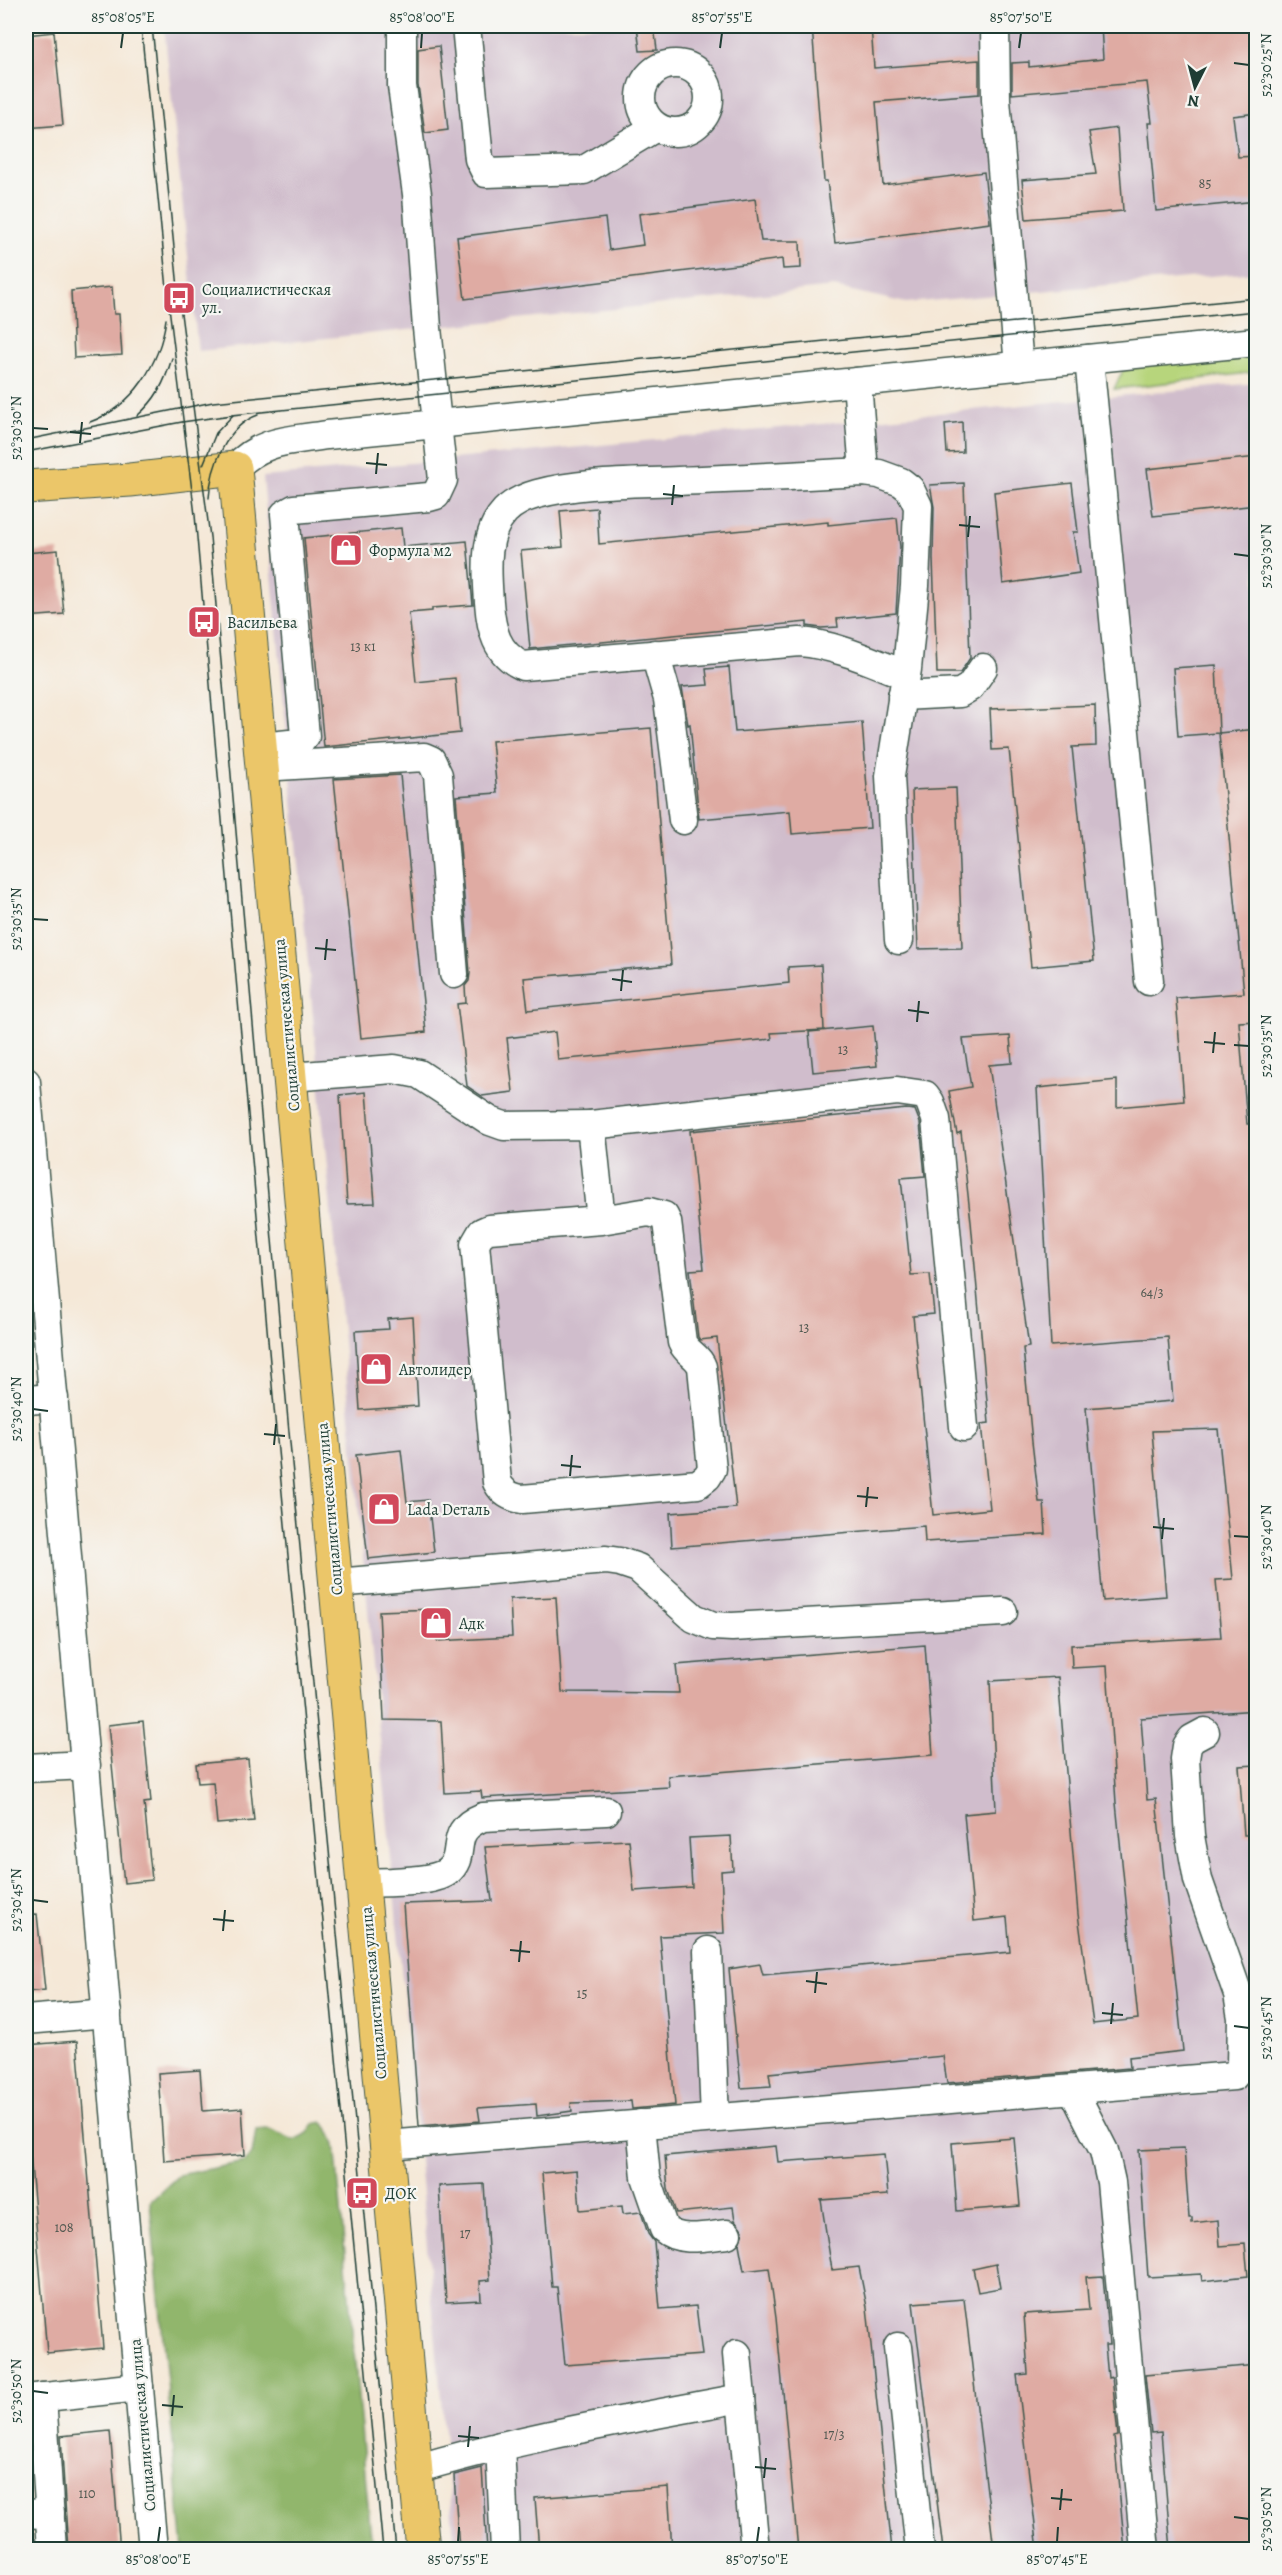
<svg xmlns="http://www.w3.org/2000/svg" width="1282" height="2575" font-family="Alegreya,serif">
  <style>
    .industrial { fill: #d0bdcc }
    .green { fill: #b7d57c; stroke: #6b8958; stroke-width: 1.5 }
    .forest { fill: #91b66c; stroke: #587a50; stroke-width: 1.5 }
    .building { fill: #dfaba3 }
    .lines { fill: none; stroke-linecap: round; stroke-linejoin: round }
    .minor-casing { stroke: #3f574c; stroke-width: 31 }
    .major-casing { stroke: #3f574c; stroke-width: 35 }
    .minor { stroke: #fff; stroke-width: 28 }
    .major { stroke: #ebc669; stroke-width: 33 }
    .tram { stroke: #1f3d34; stroke-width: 1.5 }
    .ticks { fill: none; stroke: #1f3d34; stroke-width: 2 }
    .labels { text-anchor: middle; stroke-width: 4.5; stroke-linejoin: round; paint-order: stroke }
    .number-label { font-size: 14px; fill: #4f5850 }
    .poi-label { font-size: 16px; fill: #1f3d34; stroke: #f6f6f2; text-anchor: start }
    .street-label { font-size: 16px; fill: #1f3d34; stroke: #f6f6f2 }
    .neatline { fill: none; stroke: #1f3d34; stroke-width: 2 }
    .ticks-label { font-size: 15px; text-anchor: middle; fill: #1f3d34 }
  </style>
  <rect width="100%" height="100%" fill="#f6f6f2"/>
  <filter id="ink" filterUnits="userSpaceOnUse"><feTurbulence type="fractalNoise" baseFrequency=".0167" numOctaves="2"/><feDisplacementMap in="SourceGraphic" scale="12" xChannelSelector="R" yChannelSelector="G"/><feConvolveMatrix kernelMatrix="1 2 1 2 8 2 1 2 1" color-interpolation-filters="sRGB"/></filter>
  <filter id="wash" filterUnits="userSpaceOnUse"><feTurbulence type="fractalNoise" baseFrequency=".008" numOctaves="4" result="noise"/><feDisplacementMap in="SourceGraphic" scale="24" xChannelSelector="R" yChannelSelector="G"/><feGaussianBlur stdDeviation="1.35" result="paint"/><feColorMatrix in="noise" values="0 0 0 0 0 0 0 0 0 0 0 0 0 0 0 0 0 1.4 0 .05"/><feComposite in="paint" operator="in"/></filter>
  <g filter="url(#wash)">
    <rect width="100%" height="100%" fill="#f5e8d7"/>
    <g class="industrial">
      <path d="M164,26H1256V272L906,303L834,287L198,351Z"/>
      <path d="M1256,383V2549H455L263,477Z"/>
    </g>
    <path class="green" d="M1256,345V372L1114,389L1126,364Z"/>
    <path class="forest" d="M322,2122L328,2128L335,2144L372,2549H183L150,2202L179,2175L244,2162L252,2155L256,2130L269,2129L294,2140L308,2133L314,2124Z"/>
    <g id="blocks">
      <g class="building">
        <path d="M637,26H654L657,50L640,51Z"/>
        <path d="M812,26H871L874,68L979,60V94L876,102L883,185L984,172L990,223L835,243L827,181H824Z"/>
        <path d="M1101,26H1257V113L1233,116L1238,157L1257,156V201L1156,211L1148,123H1152L1147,82L1012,94V63L1029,62V67L1103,59Z"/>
        <path d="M54,32L63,125L26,128V35Z"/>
        <path d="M439,46L448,130L425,133L418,85V49Z"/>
        <path d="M1117,128L1123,211L1026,219L1022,180L1096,174L1089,132Z"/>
        <path d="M755,199L761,241H800L801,268L783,269L782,259L465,299L457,237L605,218L609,250L643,245L639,214Z"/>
        <path d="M112,287L114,314H119L122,355L74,358L71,291Z"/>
        <path d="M962,422L963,452L947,453L945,424Z"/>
        <path d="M1257,457V505L1153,516L1147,469Z"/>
        <path d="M964,483L970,658L960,673H937L933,559L934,507L930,485Z"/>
        <path d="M1072,483L1078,532H1073L1079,573L1003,584L994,492Z"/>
        <path d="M597,508L599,544L828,522V525L897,518L900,547L896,613L837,619L838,627L821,628L807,626V622L530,649L521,551L563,547L560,511Z"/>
        <path d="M401,528L403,547L467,541L473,605L432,608V611L409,613L416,682L455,678L460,733L324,747L304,538Z"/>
        <path d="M58,550L64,614L26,617V553Z"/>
        <path d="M1216,665L1219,733L1178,736L1173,668Z"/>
        <path d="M729,667L735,732L862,722L870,828L792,834L790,811L699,819L690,724L688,725L682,687L708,685L706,669Z"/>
        <path d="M1095,705L1096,746L1072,747L1094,961L1031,967L1009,749L992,750L990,709Z"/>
        <path d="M651,728L671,965L524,978L528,1010L789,983L788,967L821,965L824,1030L771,1033L772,1039L558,1060L555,1032L507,1038L513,1092L482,1096L467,1086L457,1004L466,1003L465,986L469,981L470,973L456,796L497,793L492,741Z"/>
        <path d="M1257,729V1021L1239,1022L1247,1124H1257V1710L1141,1718L1147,1800L1156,1799L1183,2051L1129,2057L1130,2068L947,2083L943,2056L769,2073L771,2086L741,2088L729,1969L760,1964L763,1975L1010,1952L1007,1917L974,1921L964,1814L996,1811L990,1681L1058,1677L1078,1914L1093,2024L1138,2019L1116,1803L1107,1666L1072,1668L1071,1645L1221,1637L1216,1580L1233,1579L1218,1429L1152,1431L1166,1596L1103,1601L1086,1408L1173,1401L1168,1337L1051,1346L1037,1088L1117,1080V1107L1184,1101L1176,998L1244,993L1219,733Z"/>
        <path d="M400,775L426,1032L361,1038L334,779Z"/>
        <path d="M956,788L962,948L918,949L912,790Z"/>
        <path d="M873,1026L877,1066L813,1072L809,1032Z"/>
        <path d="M1010,1036L1012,1063L989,1065L1029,1347L1023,1348L1032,1442L1039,1502H1044L1046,1534L925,1542L924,1526L672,1547L670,1513L736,1508L717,1338L700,1340L698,1337L690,1270L704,1269L690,1131L906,1109L915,1110L920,1123L925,1176L901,1178L911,1275L930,1274L934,1314L913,1316L933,1515L990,1509L981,1424L989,1423L971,1222L961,1132L957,1134L949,1091L971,1087L963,1039Z"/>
        <path d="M366,1092L375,1203L347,1204L340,1095Z"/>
        <path d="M413,1317L418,1406L360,1410L355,1331L389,1329L388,1319Z"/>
        <path d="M401,1450L407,1502L428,1500L434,1552L368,1559L356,1455Z"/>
        <path d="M556,1597L562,1692L679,1693L676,1665L925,1645L933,1755L668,1776L669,1787L482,1798L481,1791L445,1793L441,1721L384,1720L379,1611L435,1609L437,1641L512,1637L510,1599Z"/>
        <path d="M143,1721L151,1802L144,1803L152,1880L124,1883L108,1725Z"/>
        <path d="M248,1759L254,1821L217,1824L213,1782L198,1783L196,1764Z"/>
        <path d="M1257,1765V1835H1244L1239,1766Z"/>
        <path d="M731,1836L733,1870L721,1871L724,1933L660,1936L675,2105L632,2109L631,2101L571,2103L572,2111L537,2116L536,2104L478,2108L480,2121L419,2126L403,1904L492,1901L485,1847L629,1840L634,1891L692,1887L689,1838Z"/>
        <path d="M37,1914L45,1990L26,1992V1915Z"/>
        <path d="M77,2041L103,2348L47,2353L26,2106V2045Z"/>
        <path d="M200,2070L203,2111L242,2108L245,2155L164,2161L158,2073Z"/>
        <path d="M1014,2138L1020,2206L957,2211L952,2143Z"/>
        <path d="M776,2146L778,2162L884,2154L888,2195L821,2200L832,2270L859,2267L867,2307L892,2550H798L776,2318L769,2268L744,2271L739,2244L743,2231L735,2220L733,2207L676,2213L668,2189L665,2156Z"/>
        <path d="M1184,2148L1189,2218H1192V2223L1218,2220L1220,2246L1245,2244L1248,2276L1202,2281L1201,2274L1148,2277L1139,2150Z"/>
        <path d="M577,2170L580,2210L622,2206L623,2214L641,2212L648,2234L654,2242L660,2309L696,2306L702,2355L565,2365L557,2287H552L542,2173Z"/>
        <path d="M484,2184L490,2280L480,2281L481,2300L446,2302L439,2186Z"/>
        <path d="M996,2264L1000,2288L978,2292L973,2269Z"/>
        <path d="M1103,2276L1109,2345H1105L1108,2378L1112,2377L1118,2436L1114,2437L1125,2550H1038L1017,2375L1028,2374L1024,2314L1089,2310L1086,2277Z"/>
        <path d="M964,2299L994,2550H943L913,2303Z"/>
        <path d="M1257,2365V2550H1171L1161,2432L1151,2433L1145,2375Z"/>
        <path d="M110,2431L120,2550H68L61,2436Z"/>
        <path d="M482,2468L487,2550H459L454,2475Z"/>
        <path d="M668,2487L672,2550H539L535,2498Z"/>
      </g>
    </g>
  </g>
  <g filter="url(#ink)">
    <use href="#blocks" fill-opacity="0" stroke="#3f574c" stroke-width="1.5"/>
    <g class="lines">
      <g class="minor-casing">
        <g id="minor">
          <path d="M466,26L479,159L486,173L584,170L656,127"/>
          <path d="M995,26L996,100L1019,366"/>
          <circle cx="675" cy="98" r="34"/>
          <path d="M1089,359L1149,981"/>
          <path d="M857,382L864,472"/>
          <path d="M235,468C262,439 290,441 327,435L1256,342"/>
          <path d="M655,654L668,699L683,820"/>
          <path d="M902,696L960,693L970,687L983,668"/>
          <path d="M261,747L299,743L305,736L285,514L294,509L429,497L436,495L443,480L427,328L417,194L402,86V26"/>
          <path d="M262,767L424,757L431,760L438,775L454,974"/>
          <path d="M899,940L890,776L907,669L915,586L918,506L910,489L901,482L879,474L864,472C802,475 740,479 678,481C632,483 582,482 537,494C526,497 513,503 505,511C483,534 487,572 489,602C491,629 496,654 523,666L800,642C837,645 872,662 906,675"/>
          <path d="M290,1077L394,1069L419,1074L490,1121L504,1126L591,1125L601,1220L489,1229L482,1232L475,1244L497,1482C503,1493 510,1497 522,1499L698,1484L707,1477L712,1469L702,1367C698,1355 687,1354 682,1342L667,1222L664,1216L649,1212L601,1220"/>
          <path d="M26,1082L153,2550"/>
          <path d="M591,1125L897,1091L925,1095L930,1102L936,1119L964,1427"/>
          <path d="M26,1400L54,1398"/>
          <path d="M336,1583L606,1560L620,1562L638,1568L694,1618L713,1626L732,1627L1003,1612"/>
          <path d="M26,1768L86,1765"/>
          <path d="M363,1883C383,1882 432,1883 447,1872C469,1855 445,1832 483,1817L606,1811"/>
          <path d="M708,1951L715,2118"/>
          <path d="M26,2020L107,2013"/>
          <path d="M1073,2090L1104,2151L1111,2182L1145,2550"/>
          <path d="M641,2124L646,2177L664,2229C680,2243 707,2236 727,2234"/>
          <path d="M387,2145L1234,2076L1241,2066L1242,2018L1238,1994L1198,1880L1190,1836L1185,1759L1187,1746L1192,1739L1205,1732"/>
          <path d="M898,2347L920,2550"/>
          <path d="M737,2354L755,2550"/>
          <path d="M42,2397L52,2550"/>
          <path d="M26,2399L139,2387"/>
          <path d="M500,2446L505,2550"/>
          <path d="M416,2469C522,2437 632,2419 741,2398"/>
          <path d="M26,2514L50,2513"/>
        </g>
      </g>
      <g class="major-casing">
        <path id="major" d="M26,487L130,480L235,468L423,2550"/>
      </g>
      <use href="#minor" class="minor"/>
      <use href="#major" class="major"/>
      <g class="tram">
        <path d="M141,26L168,299L195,515L276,1430L383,2550"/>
        <path d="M152,26L179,298L210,537L289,1432L396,2550"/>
        <path d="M137,416C156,400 165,382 172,358"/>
        <path d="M90,422C134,406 160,363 166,319"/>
        <path d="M26,440L213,402L1256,298"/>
        <path d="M26,452L182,422L232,415L1256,311"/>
        <path d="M203,465L216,433L233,415"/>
        <path d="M209,498C211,467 226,426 258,415"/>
      </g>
    </g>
  </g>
  <path class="ticks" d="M121,48L123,33M421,48L422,33M720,48L722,33M1019,48L1021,33M1234,63L1249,65M33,428L48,429M70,432L91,434M80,443L82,422M366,463L387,465M376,474L378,453M663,494L683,496M672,505L674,485M959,525L980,527M968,537L970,516M1234,554L1249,556M33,919L48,920M315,948L336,950M325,960L327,939M612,979L632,982M621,991L623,970M908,1010L929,1013M917,1022L919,1001M1204,1042L1225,1044M1234,1045L1249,1046M1213,1053L1215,1032M33,1409L48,1411M264,1434L285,1436M274,1445L276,1424M561,1465L581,1467M570,1476L572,1455M857,1496L878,1498M866,1507L868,1487M1153,1527L1174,1529M1234,1536L1249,1537M1162,1539L1164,1518M33,1900L48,1902M213,1919L234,1921M223,1931L225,1910M510,1950L530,1952M519,1962L521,1941M806,1981L827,1984M815,1993L817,1972M1102,2013L1123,2015M1111,2024L1113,2003M1234,2026L1249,2028M33,2391L48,2393M162,2405L183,2407M172,2416L174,2395M458,2436L479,2438M468,2447L470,2426M755,2467L776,2469M764,2478L766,2458M1051,2498L1072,2500M1060,2510L1062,2489M1234,2517L1249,2519M158,2542L160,2527M458,2542L459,2527M757,2542L759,2527M1057,2542L1058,2527"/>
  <defs>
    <g id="bus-square" transform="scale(1.725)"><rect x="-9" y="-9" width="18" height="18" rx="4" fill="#d1495b" stroke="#f6f6f2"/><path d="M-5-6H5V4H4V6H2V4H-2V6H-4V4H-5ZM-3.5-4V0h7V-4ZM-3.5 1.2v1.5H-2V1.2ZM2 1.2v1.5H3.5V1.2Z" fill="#fff"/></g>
    <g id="shop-square" transform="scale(1.725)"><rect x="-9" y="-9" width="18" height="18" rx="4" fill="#d1495b" stroke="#f6f6f2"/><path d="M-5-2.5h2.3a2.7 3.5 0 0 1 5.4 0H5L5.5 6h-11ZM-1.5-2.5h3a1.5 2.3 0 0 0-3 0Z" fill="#fff"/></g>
  </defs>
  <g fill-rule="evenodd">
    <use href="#bus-square" x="179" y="298"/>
    <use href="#shop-square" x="346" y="550"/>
    <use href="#bus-square" x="204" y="622"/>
    <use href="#shop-square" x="376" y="1369"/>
    <use href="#shop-square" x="384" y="1509"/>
    <use href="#shop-square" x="436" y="1623"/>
    <use href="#bus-square" x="362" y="2193"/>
  </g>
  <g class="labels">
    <g class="number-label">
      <text x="1205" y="188">85</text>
      <text x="363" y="651">13 к1</text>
      <text x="843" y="1054">13</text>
      <text x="1152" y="1297">64/3</text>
      <text x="804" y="1332">13</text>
      <text x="582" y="1998">15</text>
      <text x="64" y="2232">108</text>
      <text x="465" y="2238">17</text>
      <text x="834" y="2439">17/3</text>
      <text x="87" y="2498">110</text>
    </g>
    <g class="poi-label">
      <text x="202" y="295">Социалистическая<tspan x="202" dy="18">ул.</tspan></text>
      <text x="369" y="556">Формула м2</text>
      <text x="227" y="628">Васильева</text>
      <text x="399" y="1375">Автолидер</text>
      <text x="407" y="1515">Lada Dеталь</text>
      <text x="459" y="1629">Адк</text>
      <text x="385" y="2199">ДОК</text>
    </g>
    <g class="street-label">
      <text transform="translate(286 1025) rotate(-95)" y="6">Социалистическая улица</text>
      <text transform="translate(329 1509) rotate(-95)" y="6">Социалистическая улица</text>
      <text transform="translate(373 1993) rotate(-95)" y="6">Социалистическая улица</text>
      <text transform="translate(142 2425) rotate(-95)" y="6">Социалистическая улица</text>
    </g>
  </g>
  <rect width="1282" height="2575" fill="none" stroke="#f6f6f2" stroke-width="66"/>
  <g transform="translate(1195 87) rotate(186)" stroke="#f6f6f2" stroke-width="4.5" paint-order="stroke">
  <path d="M0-4.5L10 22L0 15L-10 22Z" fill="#1f3d34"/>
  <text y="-9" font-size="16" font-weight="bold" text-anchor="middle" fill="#1f3d34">N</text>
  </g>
  <rect x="33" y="33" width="1216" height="2509" class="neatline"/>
  <g class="ticks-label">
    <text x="123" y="22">85°08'05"E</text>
    <text x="422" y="22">85°08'00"E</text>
    <text x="722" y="22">85°07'55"E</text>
    <text x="1021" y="22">85°07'50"E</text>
    <text transform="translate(1266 65) rotate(-90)" y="5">52°30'25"N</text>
    <text transform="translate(16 428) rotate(-90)" y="5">52°30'30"N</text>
    <text transform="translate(1266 556) rotate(-90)" y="5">52°30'30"N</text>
    <text transform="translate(16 919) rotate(-90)" y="5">52°30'35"N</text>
    <text transform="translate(1266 1046) rotate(-90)" y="5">52°30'35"N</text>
    <text transform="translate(16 1409) rotate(-90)" y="5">52°30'40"N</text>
    <text transform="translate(1266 1537) rotate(-90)" y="5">52°30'40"N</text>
    <text transform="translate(16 1900) rotate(-90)" y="5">52°30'45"N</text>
    <text transform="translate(1266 2028) rotate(-90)" y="5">52°30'45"N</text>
    <text transform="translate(16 2391) rotate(-90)" y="5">52°30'50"N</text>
    <text transform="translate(1266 2519) rotate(-90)" y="5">52°30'50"N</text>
    <text x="158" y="2564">85°08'00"E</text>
    <text x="458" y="2564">85°07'55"E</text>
    <text x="757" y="2564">85°07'50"E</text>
    <text x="1057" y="2564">85°07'45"E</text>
  </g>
</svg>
